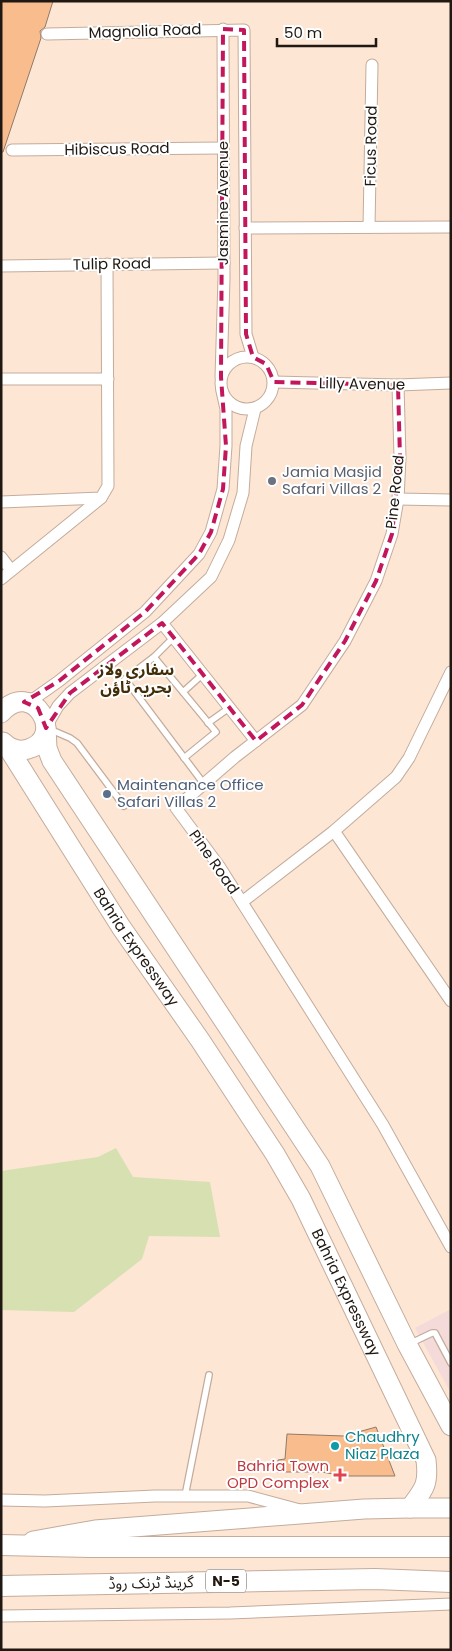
<svg xmlns="http://www.w3.org/2000/svg" width="452" height="1651" font-family="Poppins,'Noto Sans Arabic',sans-serif">
  <style>
    .commercial { fill: #f4dad9 }
    .green { fill: #d6e0b0 }
    .building { fill: #f9bc8c; stroke: #907b6c }
    .lines { fill: none; stroke-linecap: round; stroke-linejoin: round }
    .service-casing { stroke: #c3ac9c; stroke-width: 8 }
    .minor-casing { stroke: #c3ac9c; stroke-width: 13 }
    .primary-casing { stroke: #c3ac9c; stroke-width: 21 }
    .trunk-casing { stroke: #c3ac9c; stroke-width: 22 }
    .service { stroke: #fff; stroke-width: 5.5 }
    .minor { stroke: #fff; stroke-width: 11 }
    .primary { stroke: #fff; stroke-width: 19 }
    .trunk { stroke: #fff; stroke-width: 20 }
    .marked { fill: none; stroke: #c2185b; stroke-width: 4; stroke-dasharray: 10 6; stroke-linejoin: round }
    .worship-dot { fill: #6b7280; stroke: #fff; stroke-width: 2 }
    .service-dot { fill: #5c6f8a; stroke: #fff; stroke-width: 2 }
    .culture-dot { fill: #0f9aa8; stroke: #fff; stroke-width: 2 }
    .health-dot { fill: #e0444e; stroke: #fff; stroke-width: 2 }
    .labels { text-anchor: middle; stroke-width: 4; stroke-linejoin: round; paint-order: stroke }
    .shield { fill: #fff; stroke: #635d59; stroke-width: 1 }
    .shield-label { font-size: 14px; font-weight: bold; fill: #201812 }
    .street-label { font-size: 15px; fill: #201812; stroke: #fff }
    .worship-label { font-size: 15px; fill: #5b616d; stroke: #fff; text-anchor: start }
    .service-label { font-size: 15px; fill: #4e5e75; stroke: #fff; text-anchor: start }
    .culture-label { font-size: 15px; fill: #0d838f; stroke: #fff; text-anchor: start }
    .health-label { font-size: 15px; fill: #be3a42; stroke: #fff; text-anchor: end }
    .neighbourhood-label { font-size: 16px; font-weight: bold; fill: #432d07; stroke: #fff }
  </style>
  <rect width="100%" height="100%" fill="#fde6d4"/>
  <path class="commercial" d="M451,1309V1393L415,1328Z"/>
  <path class="green" d="M116,1148L133,1177L210,1182L220,1237L149,1236L142,1259L74,1312L1,1310V1171L98,1157Z"/>
  <g class="building">
    <path d="M1,1H53L45,27L40,31L41,38L3,152H1Z"/>
    <path d="M376,1427L395,1476H344L322,1472H277L278,1460L285,1459L287,1434L344,1436Z"/>
  </g>
  <g class="lines">
    <g class="service-casing">
      <g id="service">
        <path d="M174,637L154,657L125,679L204,784"/>
        <path d="M154,657L216,732L184,758"/>
        <path d="M183,692L203,674"/>
        <path d="M208,723L229,708"/>
        <path d="M49,729L70,738L77,743L124,806"/>
        <path d="M409,1344L432,1333H435L451,1363"/>
        <path d="M185,1496L209,1375"/>
      </g>
    </g>
    <g class="minor-casing">
      <g id="minor">
        <path d="M47,34L244,30L246,334L253,357"/>
        <path d="M12,150L223,148"/>
        <path d="M369,227L372,65"/>
        <path d="M245,228L451,227"/>
        <path d="M1,266L224,263"/>
        <circle cx="247" cy="383" r="26"/>
        <path d="M221,377L224,278L223,29"/>
        <path d="M1,379H108"/>
        <path d="M274,382L398,385L451,383"/>
        <path d="M398,385L400,458L398,499L392,534L376,581L345,641L302,705L235,757L176,808L219,866L383,1125L451,1247"/>
        <path d="M398,499L451,500"/>
        <path d="M1,502L101,498L108,486L107,264"/>
        <path d="M1,557L11,570"/>
        <path d="M1,579L101,498"/>
        <path d="M162,623L256,741"/>
        <path d="M24,702L35,698L59,681L145,612L199,554L211,532L223,489L226,446V409L222,391"/>
        <path d="M46,727L58,706L70,693L162,623L211,577L229,540L243,493L246,446L255,409"/>
        <path d="M334,831L451,1001"/>
        <path d="M242,902L334,831L396,777L409,758L451,672"/>
        <path d="M1,1500L45,1501L155,1496H248L300,1510"/>
        <path d="M1,1616L230,1613L451,1604"/>
      </g>
    </g>
    <g class="primary-casing">
      <g id="primary">
        <path d="M1,713C32,677 68,737 28,749C19,752 10,749 3,742"/>
        <path d="M46,728L47,748L52,761L320,1166L407,1344L451,1426"/>
        <path id="s1" d="M7,746L121,927L200,1040L275,1154L301,1199L426,1460C429,1485 424,1489 410,1508L364,1509L95,1530L33,1541"/>
        <path d="M410,1508H451"/>
      </g>
    </g>
    <g class="trunk-casing">
      <g id="trunk">
        <path d="M1,1545L90,1547H451"/>
        <path d="M1,1586L375,1579L451,1582"/>
      </g>
    </g>
    <use href="#service" class="service"/>
    <use href="#minor" class="minor"/>
    <use href="#primary" class="primary"/>
    <use href="#trunk" class="trunk"/>
  </g>
  <path class="marked" d="M223,29L244,30L246,334L253,357L266,364L274,382L398,385L400,458L392,534L376,581L345,641L302,705L256,741L162,623L70,693L46,728L38,708L24,702L59,681L145,612L199,554L211,532L223,489L226,446L221,377Z"/>
  <circle class="worship-dot" cx="272" cy="481" r="5"/>
  <circle class="service-dot" cx="107" cy="794" r="5"/>
  <circle class="culture-dot" cx="335" cy="1446" r="5"/>
  <path class="health-dot" d="M337.5 1467.5h5v5h5v5h-5v5h-5v-5h-5v-5h5z"/>
  <g class="labels">
    <rect class="shield" x="206" y="1569.5" width="40" height="23" rx="4"/>
    <g class="shield-label">
      <text x="226" y="1586">N-5</text>
    </g>
    <g class="street-label">
      <text transform="translate(145 31) rotate(-2)" y="5">Magnolia Road</text>
      <text transform="translate(371 146) rotate(-89)" y="5">Ficus Road</text>
      <text transform="translate(117 149) rotate(-1)" y="5">Hibiscus Road</text>
      <text transform="translate(223 203) rotate(-90)" y="5">Jasmine Avenue</text>
      <text transform="translate(112 264) rotate(-1)" y="5">Tulip Road</text>
      <text transform="translate(362 384) rotate(1)" y="5">Lilly Avenue</text>
      <text transform="translate(395 492) rotate(-84)" y="5">Pine Road</text>
      <text transform="translate(214 862) rotate(55)" y="5">Pine Road</text>
      <text dy="5" stroke="none"><textPath href="#s1" startOffset="239">Bahria Expressway</textPath></text>
      <text dy="5" stroke="none"><textPath href="#s1" startOffset="644">Bahria Expressway</textPath></text>
      <text transform="translate(151 1583) rotate(-1)" y="5">گرینڈ ٹرنک روڈ</text>
    </g>
    <g class="worship-label">
      <text x="282" y="477">Jamia Masjid<tspan x="282" dy="17">Safari Villas 2</tspan></text>
    </g>
    <g class="service-label">
      <text x="117" y="790">Maintenance Office<tspan x="117" dy="17">Safari Villas 2</tspan></text>
    </g>
    <g class="culture-label">
      <text x="345" y="1442">Chaudhry<tspan x="345" dy="17">Niaz Plaza</tspan></text>
    </g>
    <g class="health-label">
      <text x="329" y="1471">Bahria Town<tspan x="329" dy="17">OPD Complex</tspan></text>
    </g>
    <g class="neighbourhood-label">
      <text x="136" y="675">سفاری ولاز<tspan x="136" dy="18">بحریہ ٹاؤن</tspan></text>
    </g>
  </g>
  <rect width="452" height="1651" fill="none" stroke="#201812" stroke-width="5"/>
  <path d="M277 38v8h99v-8" fill="none" stroke="#201812" stroke-width="2.5"/>
  <text x="284" y="38" font-size="15" fill="#201812" stroke="#ffffff" stroke-width="4" paint-order="stroke">50 m</text>
</svg>
